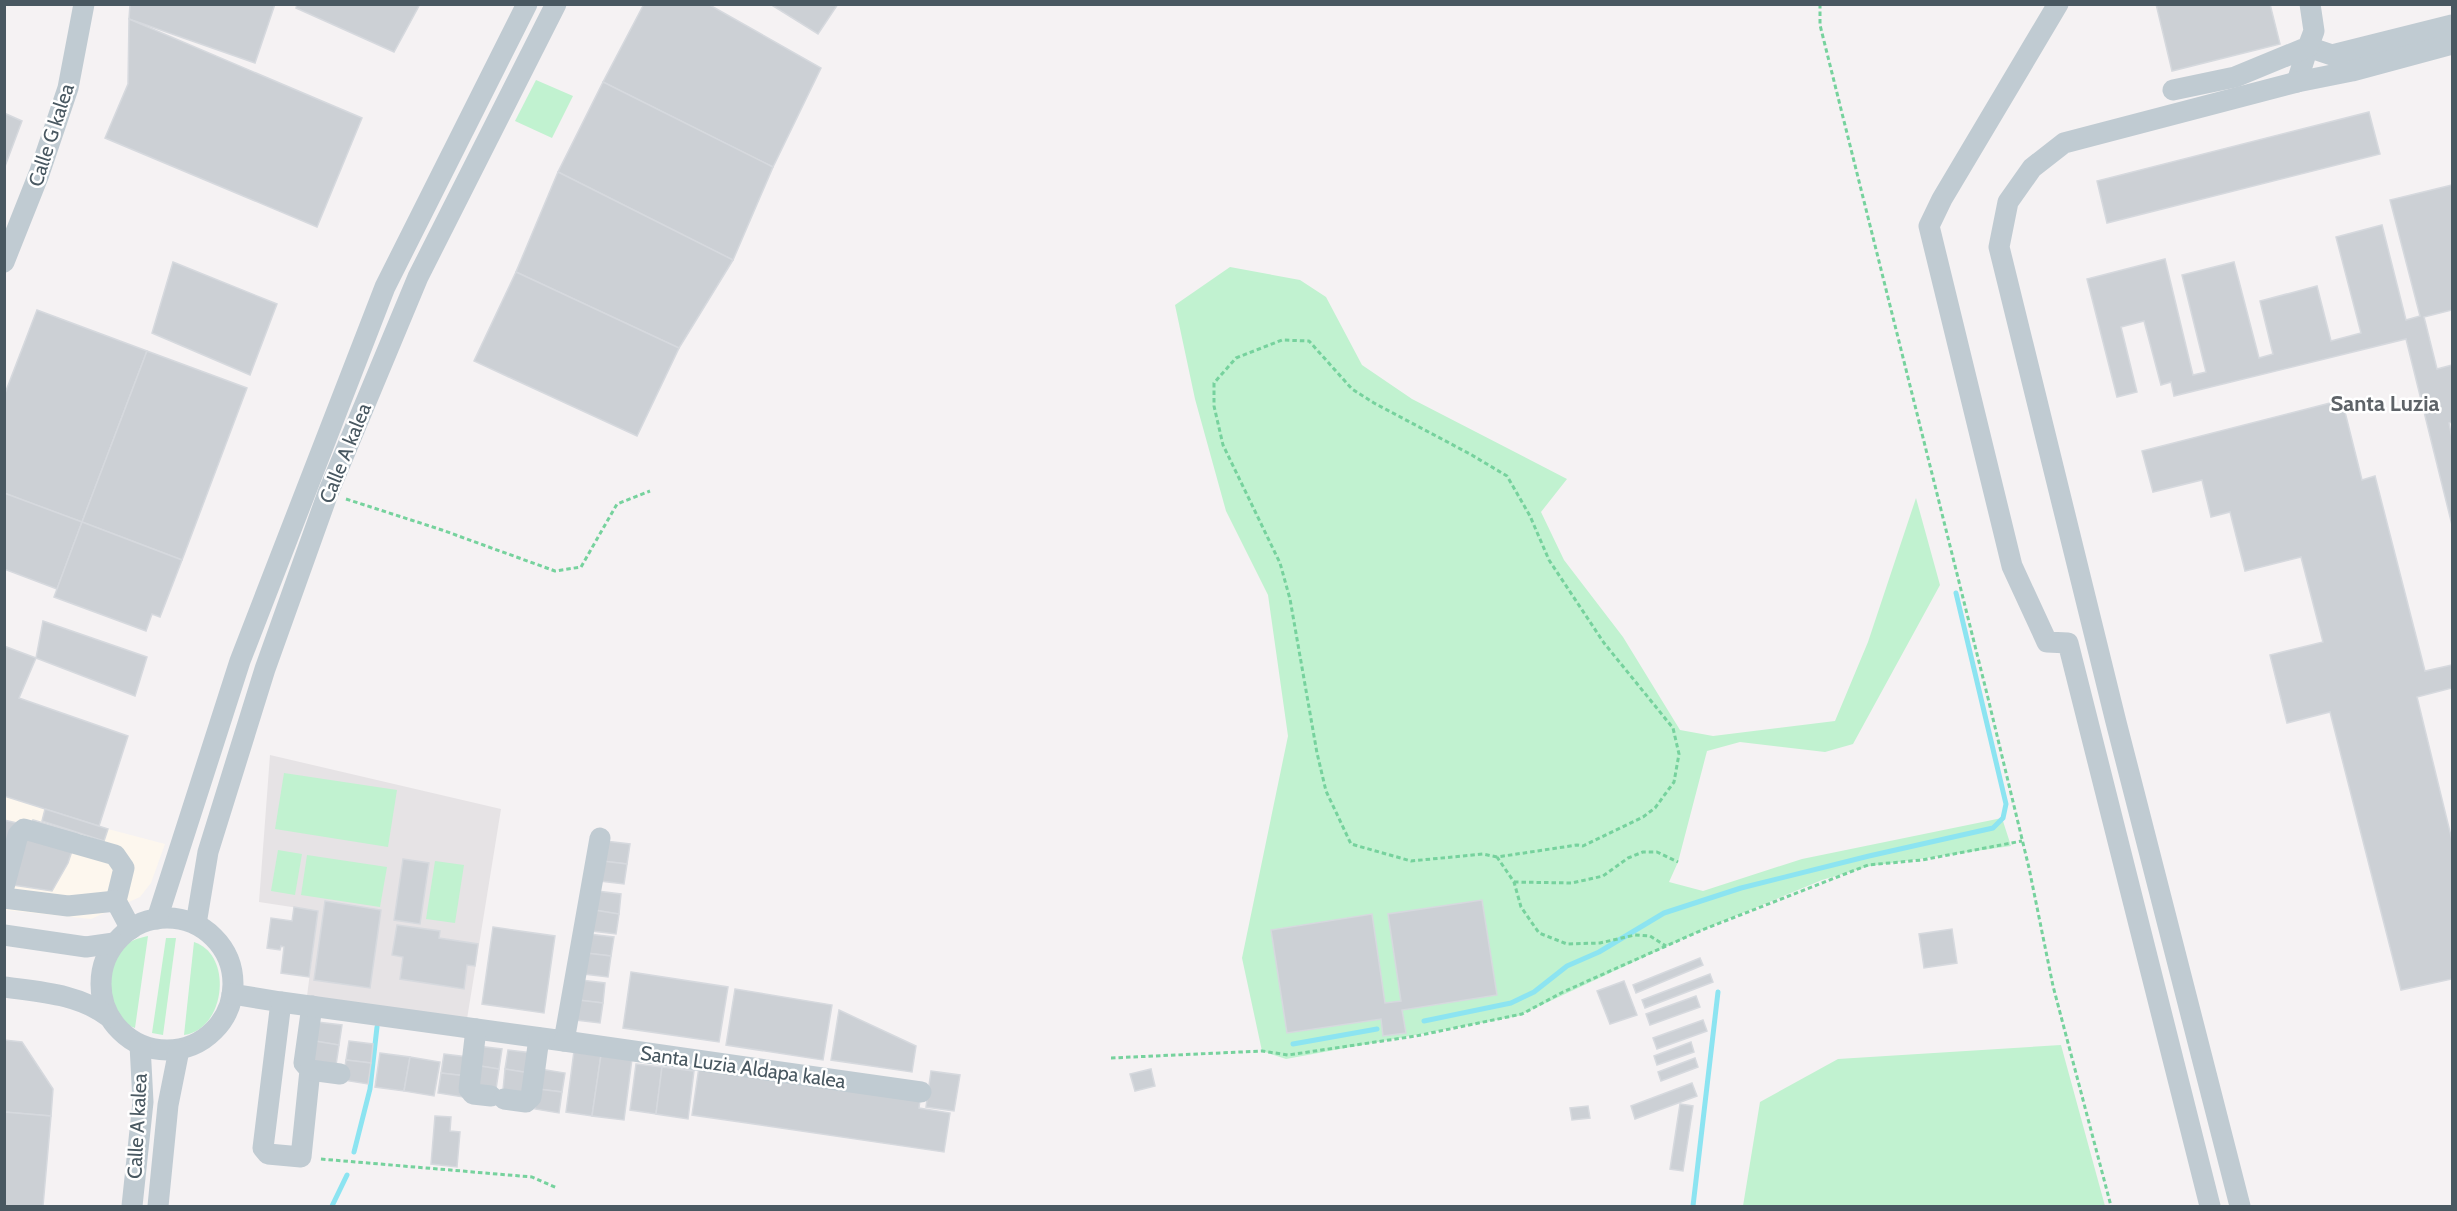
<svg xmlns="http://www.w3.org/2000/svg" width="2457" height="1211" font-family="Cabin,sans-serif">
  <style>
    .commercial { fill: #fdf7ee }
    .education { fill: #e6e3e5 }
    .green { fill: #c1f2d0 }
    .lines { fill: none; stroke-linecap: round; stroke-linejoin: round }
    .stream { stroke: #8ce4f1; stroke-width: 5 }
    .building { fill: #ccd0d5; stroke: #d6d9de; stroke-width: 1.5 }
    .path { stroke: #76d29d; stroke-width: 3; stroke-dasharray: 4.5 3; stroke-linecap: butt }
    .minor { stroke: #c0cbd2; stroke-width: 21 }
    .labels { text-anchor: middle; stroke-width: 5; stroke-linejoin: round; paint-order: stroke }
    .street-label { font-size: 20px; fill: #495861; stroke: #fff }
    .quarter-label { font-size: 22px; font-weight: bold; fill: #5e6368; stroke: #fff }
  </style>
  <rect width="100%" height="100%" fill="#f5f2f3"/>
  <path class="commercial" d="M5,796L108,829L165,844L151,883L140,897L91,919L5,910Z"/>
  <path class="education" d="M270,755L501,809L467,1019L307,996L318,911L259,902Z"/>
  <g class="green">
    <path d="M536,80L573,96L552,138L515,121Z"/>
    <path d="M1230,267L1300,280L1326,297L1362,365L1412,399L1567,479L1541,512L1564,560L1623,637L1680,730L1713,736L1835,721L1868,642L1916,498L1940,585L1853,744L1825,752L1740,742L1707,751L1678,862L1669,882L1703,891L1802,859L2002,818L2011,846L1870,866L1822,880L1702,930L1518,1016L1286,1059L1262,1051L1242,958L1288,736L1268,595L1226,511L1195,399L1175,305Z"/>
    <path d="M284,773L397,790L388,847L275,829Z"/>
    <path d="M278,850L302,854L295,895L271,891Z"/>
    <path d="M307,855L387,867L380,907L301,895Z"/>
    <path d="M435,861L464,865L455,923L426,919Z"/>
    <path d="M148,936L135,1028C98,1017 102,955 134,940C138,938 144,937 148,936Z"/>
    <path d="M166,938H176L163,1035L152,1033Z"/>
    <path d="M194,942C234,955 225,1030 184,1035Z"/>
    <path d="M2061,1045L2105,1206H1743L1760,1102L1838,1059Z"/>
  </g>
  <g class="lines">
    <g class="stream">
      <path d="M1424,1021L1511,1003L1534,992L1567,966L1599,952L1664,913L1741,888L1869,856L1993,828L2003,818L2006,804L1956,593"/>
      <path d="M1293,1044L1377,1029"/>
      <path d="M354,1152L370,1089L377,1027"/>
      <path d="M332,1206L347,1175"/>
      <path d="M1693,1206L1718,992"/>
    </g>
  </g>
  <g class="building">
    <path d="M130,4H275L255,63L129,19Z"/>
    <path d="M297,4H420L394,52L296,8Z"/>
    <path d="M644,4H708L821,68L773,167L603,82Z"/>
    <path d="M770,4H838L818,34Z"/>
    <path d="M2156,4H2270L2280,44L2172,71Z"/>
    <path d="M129,19L362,118L317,227L105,138L128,84Z"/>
    <path d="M603,82L773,167L733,260L558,172Z"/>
    <path d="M2369,112L2380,154L2107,223L2097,181Z"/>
    <path d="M4,113L22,121L4,169Z"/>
    <path d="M558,172L733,260L679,348L516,272Z"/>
    <path d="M2452,185V310L2424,317L2437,369L2452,365V422L2449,423L2452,438V525L2406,339L2174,396L2171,382L2161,385L2144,321L2121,327L2137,392L2117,397L2087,279L2165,259L2193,375L2206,372L2182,275L2234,262L2259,358L2273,354L2260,301L2317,286L2331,341L2361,333L2336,237L2382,225L2406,320L2420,316L2390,200Z"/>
    <path d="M173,262L277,304L250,375L152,333Z"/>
    <path d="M516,272L679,348L637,436L474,361Z"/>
    <path d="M37,310L147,351L82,522L4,493V396Z"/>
    <path d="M147,351L247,388L182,560L82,522Z"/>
    <path d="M2342,400L2362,480L2375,476L2425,671L2452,665V688L2417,697L2452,840V979L2401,990L2330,712L2287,723L2270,655L2323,642L2301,557L2245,571L2230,512L2211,517L2202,480L2153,492L2142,451Z"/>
    <path d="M4,493L82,522L57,589L4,569Z"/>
    <path d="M82,522L182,560L160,617L152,614L146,631L54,597Z"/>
    <path d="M43,621L147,657L135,696L36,658Z"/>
    <path d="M4,646L36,658L19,698L128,736L99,826L4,796Z"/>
    <path d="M45,809L108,829L104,841L42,821Z"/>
    <path d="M4,820L30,826L33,820L78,833L68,863L52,891L13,885L4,865Z"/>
    <path d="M605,841L630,844L627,864L602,861Z"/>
    <path d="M403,859L429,863L420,924L394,920Z"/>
    <path d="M602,861L627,864L624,884L600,881Z"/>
    <path d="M597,891L621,894L619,914L594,910Z"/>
    <path d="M1482,900L1497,995L1402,1010L1406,1033L1383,1036L1381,1019L1287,1033L1271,930L1372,914L1385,1003L1401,1001L1388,914Z"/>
    <path d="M325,901L381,910L370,988L314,980Z"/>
    <path d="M294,907L318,911L309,977L281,973L284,947L281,946L280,950L267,948L271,918L292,921Z"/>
    <path d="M594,910L619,914L616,934L592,931Z"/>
    <path d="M397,925L440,931L439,938L478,944L475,966L467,965L464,989L400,979L403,957L392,955Z"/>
    <path d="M493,927L555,936L544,1013L482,1004Z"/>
    <path d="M1952,929L1957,963L1924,968L1919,934Z"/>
    <path d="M589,934L614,937L611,956L586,953Z"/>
    <path d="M586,953L611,956L608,977L584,974Z"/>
    <path d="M1700,958L1703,965L1636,993L1633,985Z"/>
    <path d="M631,972L728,987L719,1042L623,1028Z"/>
    <path d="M1710,974L1713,982L1645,1008L1642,1000Z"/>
    <path d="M581,980L605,983L603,1003L578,1000Z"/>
    <path d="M1624,981L1637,1015L1610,1024L1597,991Z"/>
    <path d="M735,989L832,1005L823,1060L726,1045Z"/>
    <path d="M1696,996L1700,1007L1650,1025L1646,1014Z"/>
    <path d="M578,1000L603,1003L600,1023L576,1020Z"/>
    <path d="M839,1010L916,1046L912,1072L831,1060Z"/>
    <path d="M1703,1020L1707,1031L1657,1049L1653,1038Z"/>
    <path d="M317,1022L342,1025L339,1045L315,1041Z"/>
    <path d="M4,1040L22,1042L53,1089L51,1116L4,1112Z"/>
    <path d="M315,1041L339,1045L336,1065L312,1062Z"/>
    <path d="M349,1041L373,1044L371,1063L346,1060Z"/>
    <path d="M1691,1042L1694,1052L1657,1065L1654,1056Z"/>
    <path d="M477,1046L502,1049L499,1069L474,1065Z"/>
    <path d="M508,1050L533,1053L530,1073L505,1069Z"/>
    <path d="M574,1051L601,1055L592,1116L566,1112Z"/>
    <path d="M380,1053L410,1057L404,1091L375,1087Z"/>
    <path d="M444,1054L468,1057L466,1076L441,1073Z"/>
    <path d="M601,1055L632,1059L624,1120L592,1116Z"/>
    <path d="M410,1057L440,1062L434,1096L404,1091Z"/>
    <path d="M1695,1058L1698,1067L1661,1081L1658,1072Z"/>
    <path d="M346,1060L371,1063L368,1084L343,1080Z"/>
    <path d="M636,1064L662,1067L656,1114L630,1110Z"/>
    <path d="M474,1065L499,1069L496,1089L472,1086Z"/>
    <path d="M662,1067L694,1071L688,1119L656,1114Z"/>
    <path d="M699,1067L920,1100L919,1108L950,1113L944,1152L692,1115Z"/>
    <path d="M505,1069L530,1073L527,1093L503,1090Z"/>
    <path d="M540,1069L565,1073L562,1092L538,1089Z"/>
    <path d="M1151,1069L1155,1086L1135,1091L1130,1074Z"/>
    <path d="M931,1071L960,1075L954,1111L926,1107Z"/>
    <path d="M441,1073L466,1076L463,1097L438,1093Z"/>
    <path d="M1692,1083L1697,1096L1635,1119L1631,1106Z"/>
    <path d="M538,1089L562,1092L559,1113L535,1109Z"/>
    <path d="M1680,1104L1693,1106L1683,1171L1670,1169Z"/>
    <path d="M1588,1106L1590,1118L1572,1120L1570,1108Z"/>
    <path d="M4,1112L51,1116L43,1206H4Z"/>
    <path d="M435,1116L451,1117L450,1131L460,1132L457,1167L431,1164Z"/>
  </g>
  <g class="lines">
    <g class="path">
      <path d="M1820,4V25L1988,698L2029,868L2053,986L2111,1206"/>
      <path d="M346,499L442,530L555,571L581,567L617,504L650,491"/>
      <path d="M1497,857L1483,854L1411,861L1351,844L1326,791L1317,753L1290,599L1280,563L1223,445L1214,406V383L1236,358L1282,340L1309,341L1352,389L1374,403L1470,454L1507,476L1530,516L1549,560L1604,643L1673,728L1679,754L1674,782L1655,808L1643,817L1583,846L1577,845L1497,857L1514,882L1521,907L1539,933L1567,944L1600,943L1635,935L1650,936L1666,946"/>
      <path d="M1514,882L1572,883L1603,876L1628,858L1643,852H1657L1678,862"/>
      <path d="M1111,1058L1262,1051L1288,1055L1416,1036L1522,1014L1563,992L1702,930L1868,865L1922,860L2022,841"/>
      <path d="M321,1159L532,1177L557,1188"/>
    </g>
    <g class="minor">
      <path d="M2058,4L1942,199L1929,226L2012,566L2047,642L2068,643L2210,1206"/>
      <path d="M2297,82L2308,47L2332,55L2452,25"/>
      <path d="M2173,90L2235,77L2308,47L2314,31L2310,4"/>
      <path d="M4,262L39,174L68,88L84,4"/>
      <path d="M4,887L18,835L24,829L115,855L124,868L116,901L131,929"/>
      <path d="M4,898L68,906L116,901"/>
      <circle cx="167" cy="984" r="66"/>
      <path d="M157,919L240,661L385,287L527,4"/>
      <path d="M196,924L208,852L265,669L328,493L418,277L556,4"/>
      <path d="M4,935L86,947L114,943"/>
      <path d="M4,987C41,992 79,994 109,1017"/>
      <path d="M232,994L281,1002L263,1148L268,1154L301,1157L310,1070L304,1063L312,1006"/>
      <path d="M281,1002L564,1041L600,838"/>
      <path d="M476,1029L469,1089L473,1094L491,1096"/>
      <path d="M564,1041L921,1092"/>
      <path d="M310,1070L340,1074"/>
      <path d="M504,1099L526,1102L531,1097L539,1038"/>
      <path d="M132,1206L143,1102L140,1045"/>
      <path d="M158,1206L168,1105L179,1050"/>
      <path d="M2240,1206L2116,722L1999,247L2008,202L2032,168L2064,143L2297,82L2352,71L2452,44"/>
    </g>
  </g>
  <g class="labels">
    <g class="street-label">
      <text transform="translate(51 135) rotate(-72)" y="7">Calle G kalea</text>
      <text transform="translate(345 453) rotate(-68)" y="7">Calle A kalea</text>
      <text transform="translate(743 1067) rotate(8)" y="7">Santa Luzia Aldapa kalea</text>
      <text transform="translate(137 1126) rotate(-87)" y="7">Calle A kalea</text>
    </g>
    <g class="quarter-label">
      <text x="2385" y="411">Santa Luzia</text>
    </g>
  </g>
  <rect width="2457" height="1211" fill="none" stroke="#495861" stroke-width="12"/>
</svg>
